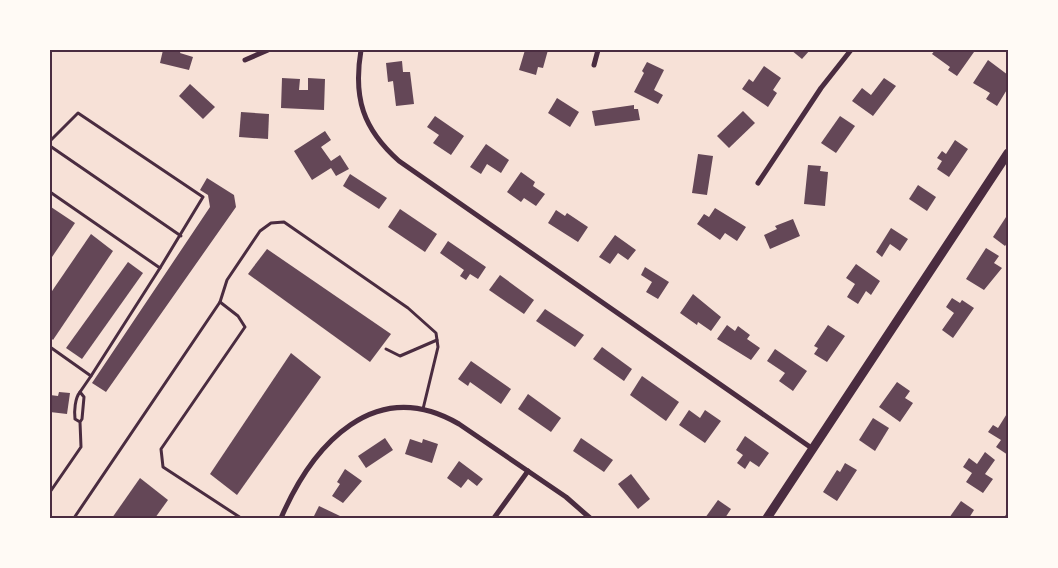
<svg xmlns="http://www.w3.org/2000/svg" width="1058" height="568" font-family="Quicksand,sans-serif">
  <style>
    .building { fill: #644757 }
    .lines { fill: none; stroke-linecap: round; stroke-linejoin: round }
    .service { stroke: #4a2c40; stroke-width: 3 }
    .minor { stroke: #4a2c40; stroke-width: 5 }
    .tertiary { stroke: #4a2c40; stroke-width: 9 }
    .neatline { fill: none; stroke: #4a2c40; stroke-width: 2 }
  </style>
  <rect width="100%" height="100%" fill="#f7e1d7"/>
  <g class="building">
    <path d="M163,50H181L180,53L193,57L189,70L160,63Z"/>
    <path d="M525,50H548L543,68L538,67L536,75L519,70Z"/>
    <path d="M791,50H810L802,59Z"/>
    <path d="M935,50H971L974,52L957,76L948,70L950,67L932,54Z"/>
    <path d="M988,60L1008,75V88L997,106L986,99L990,93L973,83Z"/>
    <path d="M402,61L403,72H410L414,104L396,106L393,81L388,82L386,63Z"/>
    <path d="M647,62L664,70L654,90L663,95L658,104L634,92L644,73L642,71Z"/>
    <path d="M764,66L781,78L773,90L777,93L768,107L742,89L749,79L753,82Z"/>
    <path d="M282,78L300,79L299,90H308V78L325,79L324,110L281,108Z"/>
    <path d="M884,78L896,86L873,116L852,101L862,88L871,95Z"/>
    <path d="M190,84L215,107L203,119L179,96Z"/>
    <path d="M557,98L579,112L570,127L548,113Z"/>
    <path d="M634,105V109H638L640,120L595,126L592,111Z"/>
    <path d="M743,111L755,123L729,148L717,136Z"/>
    <path d="M241,112L269,114L268,139L239,137Z"/>
    <path d="M435,116L464,136L451,155L433,143L439,135L427,127Z"/>
    <path d="M840,116L855,126L836,153L821,143Z"/>
    <path d="M325,131L331,140L321,147L331,161L340,155L349,169L336,176L331,168L312,180L294,151Z"/>
    <path d="M955,140L968,149L949,177L937,169L942,161L937,158L942,151L946,154Z"/>
    <path d="M486,144L509,160L501,173L487,164L481,174L470,167Z"/>
    <path d="M698,154L713,156L707,195L692,193Z"/>
    <path d="M808,165L821,166L820,171L828,172L825,206L804,204Z"/>
    <path d="M521,172L535,182L533,186L545,194L536,206L524,198L521,202L507,192Z"/>
    <path d="M350,174L387,198L379,209L343,186Z"/>
    <path d="M207,178L234,195L236,207L106,392L92,383L210,207L208,195L200,190Z"/>
    <path d="M918,185L936,197L927,211L909,199Z"/>
    <path d="M51,207L75,223L50,260V208Z"/>
    <path d="M715,208L746,227L737,241L725,233L720,240L697,224L704,214L709,217Z"/>
    <path d="M400,209L437,234L425,252L388,227Z"/>
    <path d="M556,210L565,216L567,213L588,227L578,242L548,223Z"/>
    <path d="M1008,214V242L1005,246L993,237Z"/>
    <path d="M793,219L800,236L770,249L764,235L777,229L775,226Z"/>
    <path d="M891,228L908,239L900,251L890,244L882,257L876,252Z"/>
    <path d="M91,234L113,251L53,340L50,337V294Z"/>
    <path d="M615,235L636,250L628,260L618,253L610,264L599,257Z"/>
    <path d="M448,241L486,267L478,279L470,274L466,280L460,276L464,270L440,253Z"/>
    <path d="M986,248L999,256L994,263L1002,268L984,290L966,279Z"/>
    <path d="M267,249L391,334L370,362L248,274Z"/>
    <path d="M128,262L143,273L82,359L66,348Z"/>
    <path d="M856,264L880,281L871,295L866,291L858,304L847,297L855,284L846,278Z"/>
    <path d="M645,267L669,282L658,299L646,292L652,282L641,275Z"/>
    <path d="M500,275L534,300L524,314L489,290Z"/>
    <path d="M693,294L721,317L711,331L698,322L697,325L680,313Z"/>
    <path d="M952,298L960,303L962,300L974,308L953,338L942,330L954,313L946,307Z"/>
    <path d="M545,309L584,335L575,347L536,321Z"/>
    <path d="M727,325L735,331L738,326L750,335L747,339L760,348L751,360L717,339Z"/>
    <path d="M828,325L845,336L827,362L814,354L818,348L814,346Z"/>
    <path d="M602,347L632,369L624,381L593,359Z"/>
    <path d="M775,349L807,371L793,391L779,381L785,373L767,361Z"/>
    <path d="M291,353L321,377L237,495L210,474Z"/>
    <path d="M471,361L511,389L501,404L470,382L468,386L458,379Z"/>
    <path d="M642,376L679,402L666,421L630,395Z"/>
    <path d="M897,382L910,391L905,398L913,403L900,422L879,407Z"/>
    <path d="M59,392L70,393L67,414L50,412V395L58,396Z"/>
    <path d="M528,394L561,418L551,432L518,409Z"/>
    <path d="M689,410L700,418L705,410L721,421L705,443L679,425Z"/>
    <path d="M1008,412V455L996,447L1001,440L988,432L993,425L998,428Z"/>
    <path d="M873,418L889,428L875,451L859,440Z"/>
    <path d="M745,436L769,453L759,467L750,461L745,469L737,463L743,455L736,450Z"/>
    <path d="M385,438L393,450L366,468L358,456Z"/>
    <path d="M581,438L613,460L604,472L573,451Z"/>
    <path d="M410,439L422,443L423,439L438,444L432,463L405,454Z"/>
    <path d="M985,452L995,460L985,474L993,479L983,493L966,482L972,473L963,467L969,458L977,464Z"/>
    <path d="M459,461L483,479L477,486L468,479L461,488L447,478Z"/>
    <path d="M845,463L857,470L837,501L823,492L837,470L840,472Z"/>
    <path d="M345,469L362,481L343,503L332,496L340,484L337,482Z"/>
    <path d="M631,474L650,499L638,509L618,484Z"/>
    <path d="M140,478L168,500L155,518H112Z"/>
    <path d="M718,500L731,509L725,518H705Z"/>
    <path d="M961,501L974,510L969,518H949Z"/>
    <path d="M319,506L340,516L339,518H313Z"/>
  </g>
  <g class="lines">
    <g class="service">
      <path d="M50,141L78,113L203,197L160,268L50,192"/>
      <path d="M50,146L181,236"/>
      <path d="M50,347L91,376L80,392"/>
      <path d="M386,349L400,356L437,340"/>
      <path d="M91,376L160,268"/>
      <path d="M50,492L81,447L80,422L82,419L84,397L80,392C75,398 74,411 75,419L80,422"/>
      <path d="M74,518L220,302"/>
      <path d="M241,518L163,467L161,449L245,327L238,316L220,302L227,280L260,231L271,223L284,222L408,308L436,333L438,347L423,409"/>
    </g>
    <g class="minor">
      <path d="M361,50C353,98 363,129 399,161L813,449"/>
      <path d="M245,60L268,50"/>
      <path d="M594,65L598,50"/>
      <path d="M758,183L821,88L851,50"/>
      <path d="M281,518C313,444 375,375 459,424L566,497L590,518"/>
      <path d="M494,518L528,471"/>
      <path d="M1007,518L1008,516"/>
    </g>
    <path class="tertiary" d="M767,518L1008,153"/>
  </g>
  <rect width="1058" height="568" fill="none" stroke="#fffaf5" stroke-width="102"/>
  <rect x="51" y="51" width="956" height="466" class="neatline"/>
</svg>
